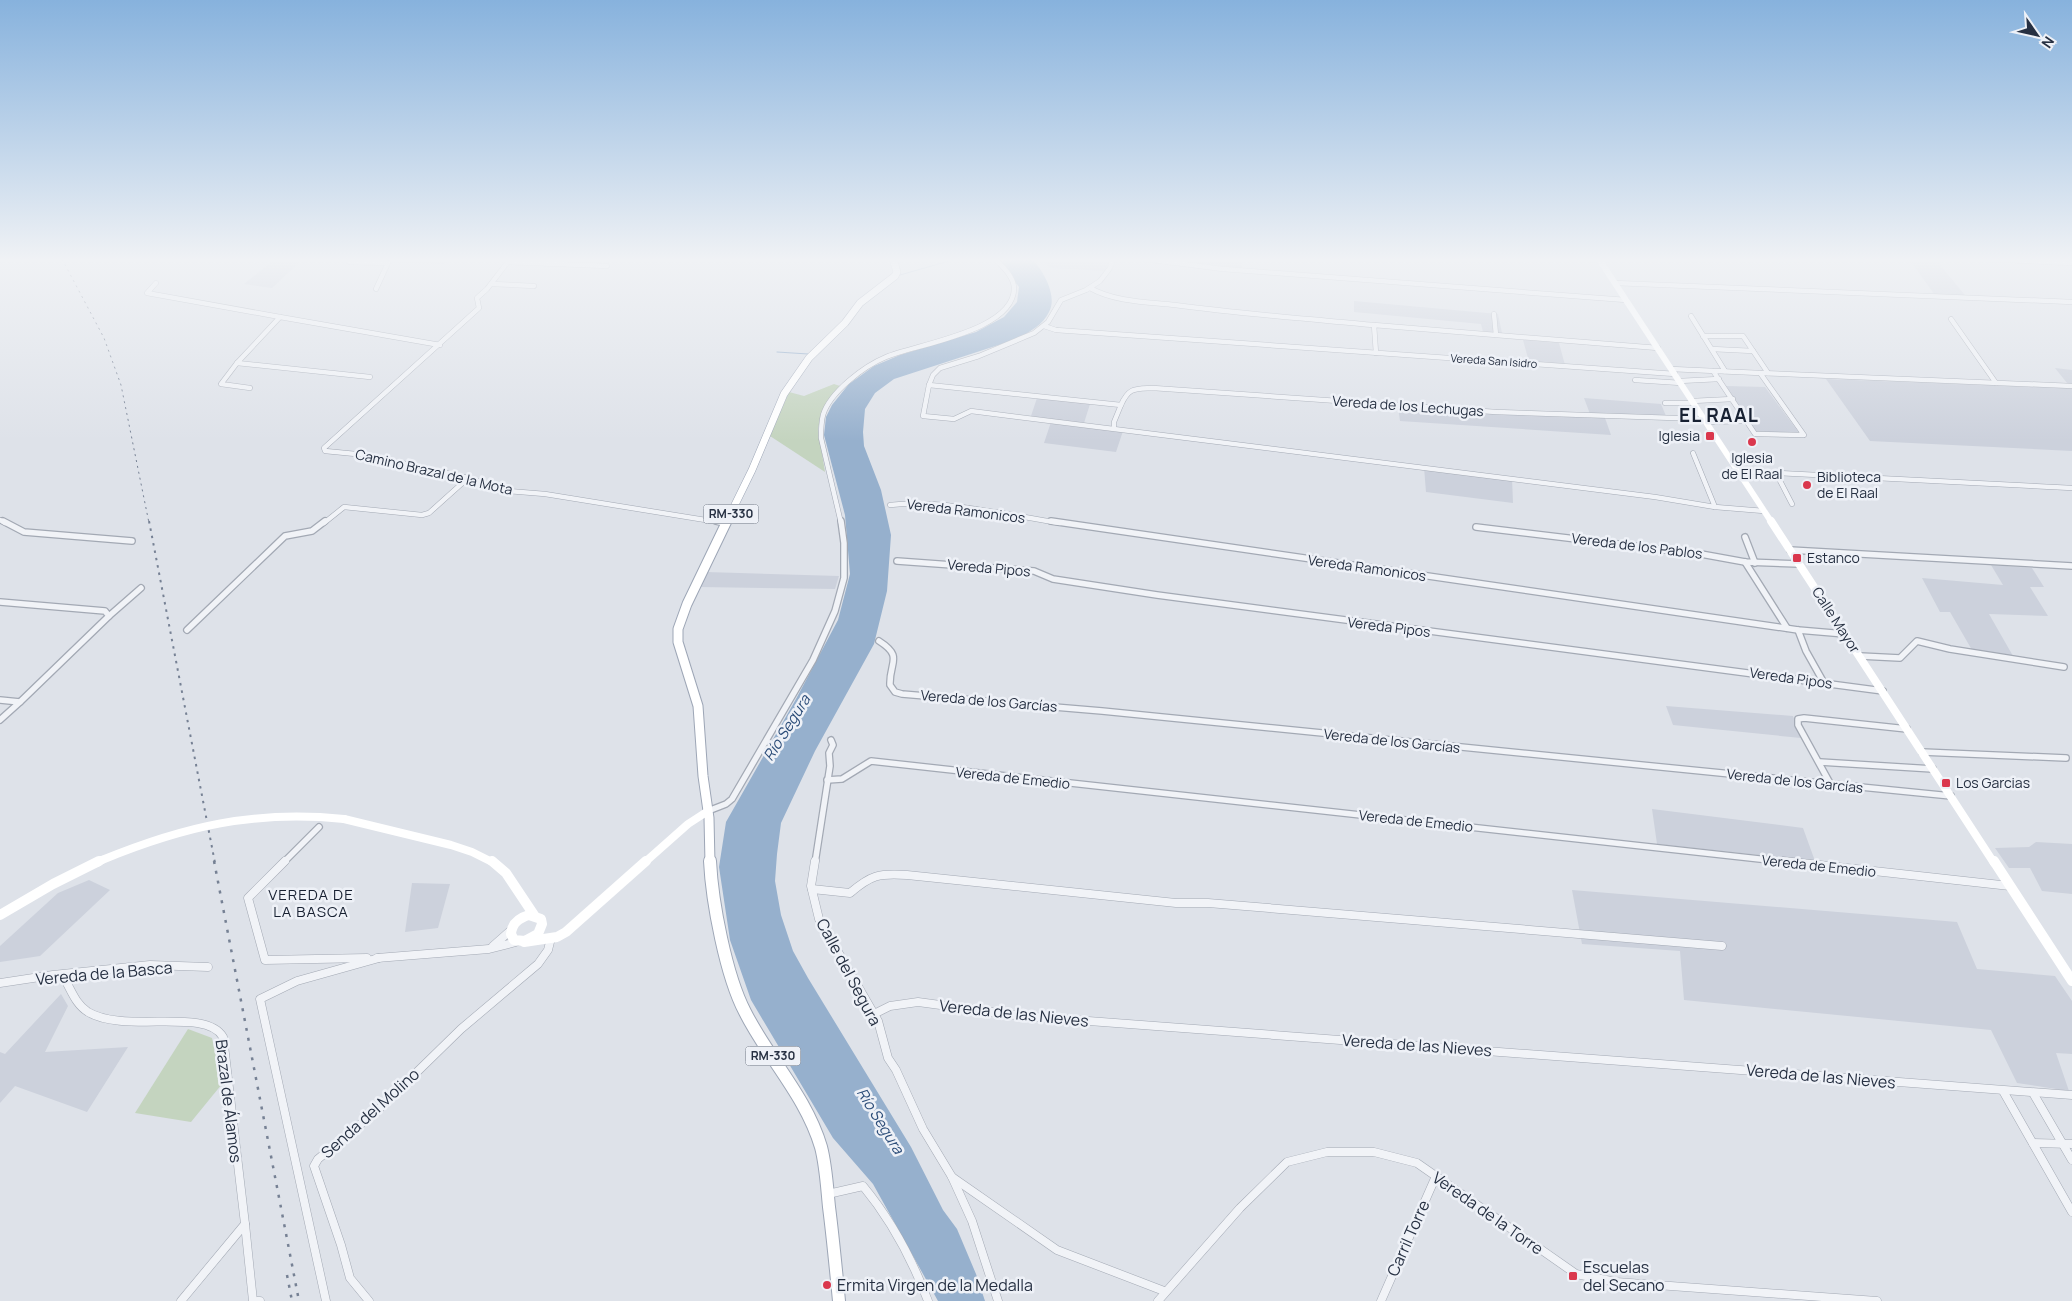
<svg xmlns="http://www.w3.org/2000/svg" width="2072" height="1301" font-family="Manrope,sans-serif">
  <style>
    .built { fill: #ccd1dc }
    .green { fill: #c4d4bf }
    .water { fill: #96b0cd }
    .lines { fill: none; stroke-linecap: round; stroke-linejoin: round }
    .stream { stroke: #96b0cd; stroke-width: 1 }
    .street-far2-casing { stroke: #a3a9b4; stroke-width: 5.5 }
    .street-far1-casing { stroke: #a3a9b4; stroke-width: 8 }
    .street-casing { stroke: #a3a9b4; stroke-width: 9 }
    .primary-far2-casing { stroke: #9da6b6; stroke-width: 8 }
    .primary-far1-casing { stroke: #9da6b6; stroke-width: 11 }
    .primary-casing { stroke: #9da6b6; stroke-width: 14 }
    .street-far2 { stroke: #f1f3f7; stroke-width: 4.5 }
    .street-far1 { stroke: #f1f3f7; stroke-width: 5.5 }
    .street { stroke: #f1f3f7; stroke-width: 8 }
    .secondary-far2 { stroke: #fff; stroke-width: 6 }
    .secondary-far1 { stroke: #fff; stroke-width: 8 }
    .secondary { stroke: #fff; stroke-width: 10 }
    .primary-far2 { stroke: #fff; stroke-width: 7 }
    .primary-far1 { stroke: #fff; stroke-width: 9 }
    .primary { stroke: #fff; stroke-width: 12 }
    .rail-far2 { stroke: #768194; stroke-width: 1; stroke-dasharray: 2 4; stroke-linecap: butt }
    .rail-far1 { stroke: #768194; stroke-width: 2; stroke-dasharray: 2.5 5; stroke-linecap: butt }
    .rail { stroke: #768194; stroke-width: 2.5; stroke-dasharray: 3 7; stroke-linecap: butt }
    .secondary-bridge { stroke: #fff; stroke-width: 8 }
    .poi-dot { fill: #da374d; stroke: #eef1f7; stroke-width: 2 }
    .labels { text-anchor: middle; stroke-width: 5; stroke-linejoin: round; paint-order: stroke }
    .far-street-label { font-size: 11px; fill: #263042; stroke: #eef1f7 }
    .shield { fill: #eef1f7; stroke: #626a78; stroke-width: 1 }
    .shield-label { font-size: 12px; font-weight: bold; fill: #263042 }
    .street-label { font-size: 14px; fill: #263042; stroke: #eef1f7 }
    .poi-label { font-size: 14px; fill: #263042; stroke: #eef1f7; text-anchor: start }
    .water-label { font-size: 15px; font-style: italic; fill: #2c4d79; stroke: #eef1f7 }
    .neighbourhood-label { font-size: 15px; letter-spacing: 1px; fill: #182132; stroke: #eef1f7 }
    .near-street-label { font-size: 16px; fill: #263042; stroke: #eef1f7 }
    .near-poi-label { font-size: 16px; fill: #263042; stroke: #eef1f7; text-anchor: start }
    .district-label { font-size: 19px; font-weight: bold; letter-spacing: 1px; fill: #182132; stroke: #eef1f7 }
  </style>
  <rect width="100%" height="100%" fill="#dee2e9"/>
  <g class="built">
    <path d="M275,259H446L445,264L303,259L272,288L244,284Z"/>
    <path d="M1041,259H1110L1106,271L1051,268Z"/>
    <path d="M1162,259H1242V268L1186,261Z"/>
    <path d="M1909,259H1935L1969,300L1937,298Z"/>
    <path d="M1354,301L1498,314L1502,333L1483,332L1481,324L1354,312Z"/>
    <path d="M1523,340L1559,343L1565,365L1529,362Z"/>
    <path d="M2055,368L2072,370V451L1870,441L1826,379L2071,388Z"/>
    <path d="M1726,386L1765,387L1800,434L1755,431Z"/>
    <path d="M1037,398L1090,404L1084,423L1123,431L1116,452L1044,443L1051,422L1030,419Z"/>
    <path d="M1584,398L1661,404L1666,416L1590,414Z"/>
    <path d="M1398,407L1605,418L1611,435L1400,421Z"/>
    <path d="M1424,467L1512,478L1513,503L1426,492Z"/>
    <path d="M1991,565L2032,568L2044,587H2030L2048,616L1989,614L2013,656L1972,650L1950,612H1940L1922,578L2003,585Z"/>
    <path d="M706,572L839,576L835,589L699,587Z"/>
    <path d="M1666,706L1793,716L1801,738L1673,725Z"/>
    <path d="M1652,809L1803,828L1815,861L1657,844Z"/>
    <path d="M2036,842L2072,844V894L2042,891L2030,868H2009L1995,848L2029,847Z"/>
    <path d="M89,880L110,890L40,956L0,962V946L58,893Z"/>
    <path d="M412,883L450,884L438,928L405,932Z"/>
    <path d="M1572,890L1957,922L1977,969L2055,976L2072,1001V1054L2056,1053L2069,1091L2017,1083L1991,1030L1684,1000L1680,951L1582,944Z"/>
    <path d="M61,994L68,1006L45,1052L128,1047L87,1112L15,1086L0,1103V1052L5,1054Z"/>
  </g>
  <g class="green">
    <path d="M834,384L840,386L822,412L818,429L825,472L770,436L789,392L804,396Z"/>
    <path d="M188,1029L212,1038L222,1084L191,1122L135,1113Z"/>
  </g>
  <path class="water" d="M998,259H1032C1043,270 1058,296 1049,312C1043,325 1029,332 1017,339L894,379L875,393L865,409L863,432L864,446L881,490L891,535L887,591L874,644L815,751L781,823L777,854L775,881L781,915L793,951L808,978L911,1147L943,1210L957,1229L976,1274L985,1301H938L873,1184L833,1138L751,1000L730,940L719,867L726,822L796,699L838,620L850,574L845,515L824,435L826,417L832,405L849,384L874,366L900,355L976,332L1004,317L1017,302L1019,287Z"/>
  <g class="lines">
    <g class="stream">
      <path d="M900,275L956,259"/>
      <path d="M777,352L808,354"/>
    </g>
    <g class="street-far2-casing">
      <g id="street-far2">
        <path d="M352,259L349,262L388,263L376,289"/>
        <path d="M510,259L487,289L477,298L479,308L324,448L325,451L366,455L468,478L508,491L545,494L724,523"/>
        <path d="M1113,259L1110,268L1100,281L1086,290L1061,300L1048,322L1034,333L979,356L940,368L933,375L929,385L923,416L954,419L971,411L1655,497L1715,507L1764,511"/>
        <path d="M1144,259L1223,269L1626,300"/>
        <path d="M1583,259L1600,260"/>
        <path d="M1983,259L2072,263"/>
        <path d="M508,262L607,266"/>
        <path d="M156,283L147,293L280,317"/>
        <path d="M1615,283L2072,302"/>
        <path d="M492,284L534,286"/>
        <path d="M1090,288C1115,302 1147,302 1175,305C1242,314 1308,319 1374,325"/>
        <path d="M1494,314L1496,335L1658,348"/>
        <path d="M1691,316L1725,371"/>
        <path d="M1951,319L1996,383"/>
        <path d="M1044,326L1056,330L1675,374"/>
        <path d="M1703,336H1743L1768,373"/>
        <path d="M1712,349L1753,351"/>
        <path d="M1376,353L1374,325L1496,335"/>
        <path d="M237,363L221,384L250,388"/>
        <path d="M1671,369L1760,373L1804,435L1755,434L1713,371"/>
        <path d="M1760,373L2072,386"/>
        <path d="M370,377L237,363L280,317L440,345"/>
        <path d="M1635,380L1681,383"/>
        <path d="M1679,381L1719,379"/>
        <path d="M929,385L1121,405L1114,422V428"/>
        <path d="M1692,401L1733,399"/>
        <path d="M1665,403H1694"/>
        <path d="M1121,405C1129,387 1135,389 1153,388L1496,412L1704,419"/>
        <path d="M1706,422L1747,421"/>
        <path d="M1693,453L1715,507"/>
        <path d="M1738,471L2072,488"/>
        <path d="M1776,473L1792,504"/>
        <path d="M890,505C943,499 1007,515 1060,523"/>
        <path d="M0,520L5,523"/>
        <path d="M324,523L344,507L422,515L429,513L468,478"/>
        <path d="M841,523L821,438C821,431 821,423 823,415C830,392 864,366 886,357C917,344 1016,331 1014,287C1013,276 1002,266 995,259"/>
      </g>
    </g>
    <g class="street-far1-casing">
      <g id="street-far1">
        <path d="M3,521L24,532L132,541"/>
        <path d="M716,521L726,523"/>
        <path d="M1051,521L1798,630L1845,634"/>
        <path d="M1476,527L1701,554L1745,562L1799,564"/>
        <path d="M1745,537L1755,563"/>
        <path d="M1790,550L2072,566"/>
        <path d="M897,561L1034,571L1053,579L1157,595L1883,691"/>
        <path d="M1745,562L1787,628"/>
        <path d="M0,602L105,611L109,616L20,702L0,700"/>
        <path d="M109,616L141,588"/>
        <path d="M187,630L285,536L312,531L325,521"/>
        <path d="M1798,630L1806,651L1824,683"/>
        <path d="M879,641C904,657 889,662 890,685L895,692L902,694L1102,711L1951,796"/>
        <path d="M1860,656L1900,658L1917,641L1950,649L2064,667"/>
        <path d="M0,720L20,702"/>
        <path d="M1922,752L2066,758"/>
        <path d="M1820,762L1933,769"/>
        <path d="M827,780L842,779L871,761L1795,863"/>
        <path d="M1831,785L1798,725V719L1804,718L1907,729"/>
        <path d="M708,811L726,804L732,799L813,660L835,611L844,578V543L841,521"/>
        <path d="M283,863L319,827"/>
        <path d="M815,863L830,766L829,753L833,745L831,740"/>
      </g>
    </g>
    <g class="street-casing">
      <g id="street">
        <path d="M285,861L248,898L265,960L367,958"/>
        <path d="M815,861L811,886L819,919L878,1021L888,1058L896,1070L923,1129L952,1177L972,1221L998,1301"/>
        <path d="M1783,861L2010,886"/>
        <path d="M812,889L850,893C871,875 879,873 907,875L1176,903H1208L1722,946"/>
        <path d="M493,946L510,931"/>
        <path d="M377,958L489,949L516,942"/>
        <path d="M62,975C71,988 74,1003 88,1012C125,1034 206,1007 223,1037L245,1224L181,1301"/>
        <path d="M0,983L53,975L150,965L208,967"/>
        <path d="M874,1014L890,1006L918,1002L1022,1016L2072,1095"/>
        <path d="M2003,1091L2072,1212"/>
        <path d="M2033,1093L2072,1160"/>
        <path d="M2033,1143L2072,1144"/>
        <path d="M952,1177L1057,1250L1164,1291"/>
        <path d="M828,1194L863,1186C892,1221 912,1259 928,1301"/>
        <path d="M245,1224L253,1301"/>
        <path d="M257,1301H260"/>
        <path d="M326,1301L260,999L297,981L379,958"/>
        <path d="M369,1301L350,1278L341,1245L314,1166L318,1159L378,1110L461,1029L538,964L548,950L551,938"/>
        <path d="M1158,1301L1240,1208L1287,1162L1327,1152H1374L1417,1163L1576,1274L1616,1282L1877,1301"/>
        <path d="M1381,1301L1436,1176"/>
      </g>
    </g>
    <g class="primary-far2-casing">
      <path id="primary-far2" d="M726,523L752,470L784,394L809,358L845,323L860,303L895,276L897,272L893,259"/>
    </g>
    <g class="primary-far1-casing">
      <path id="primary-far1" d="M710,863L709,818L703,776L698,706L678,642V629L687,604L727,521"/>
    </g>
    <g class="primary-casing">
      <path id="primary" d="M710,861C712,902 726,976 745,1012C768,1058 806,1096 821,1147C826,1166 827,1187 829,1207C833,1238 836,1270 839,1301"/>
    </g>
    <use href="#street-far2" class="street-far2"/>
    <use href="#street-far1" class="street-far1"/>
    <use href="#street" class="street"/>
    <path class="secondary-far2" d="M1599,259L1772,523"/>
    <g class="secondary-far1">
      <path d="M1771,521L1994,863"/>
      <path d="M344,819L451,845L472,852L494,863"/>
      <path d="M97,863L102,860"/>
      <path d="M644,863L688,824L708,811"/>
    </g>
    <g class="secondary">
      <path d="M492,861L506,873L534,915"/>
      <path d="M1994,861L2072,981"/>
      <path d="M0,915L53,884L99,861"/>
      <path d="M529,915L541,919L542,924L538,934L525,941L514,940L511,934C512,923 519,918 529,915Z"/>
      <path d="M524,942L557,937L566,932L646,861"/>
    </g>
    <use href="#primary-far2" class="primary-far2"/>
    <use href="#primary-far1" class="primary-far1"/>
    <use href="#primary" class="primary"/>
    <path class="rail-far2" d="M62,259L104,338L121,385L149,523"/>
    <path class="rail-far1" d="M149,521L215,863"/>
    <g class="rail">
      <path d="M214,861L299,1301"/>
      <path d="M287,1275L292,1301"/>
    </g>
    <path class="secondary-bridge" d="M102,860C185,826 254,810 344,819"/>
  </g>
  <linearGradient id="sky" x2="0" y2="1"><stop stop-color="#87b2dd"/><stop offset="0.59" stop-color="#f0f2f5"/><stop offset="1" stop-color="#f0f2f5" stop-opacity="0"/></linearGradient>
  <rect width="2072" height="441" fill="url(#sky)"/>
  <g class="poi-dot">
    <rect x="1705" y="431" width="10" height="10" rx="2.5"/>
    <circle cx="1752" cy="442" r="5"/>
    <circle cx="1807" cy="485" r="5"/>
    <rect x="1792" y="553" width="10" height="10" rx="2.5"/>
    <rect x="1941" y="778" width="10" height="10" rx="2.5"/>
    <rect x="1568" y="1271" width="10" height="10" rx="2.5"/>
    <circle cx="827" cy="1285" r="5"/>
  </g>
  <g class="labels">
    <g class="far-street-label">
      <text transform="translate(1494 361) rotate(4)" y="4">Vereda San Isidro</text>
    </g>
    <g class="shield">
      <rect x="703.5" y="504.5" width="55" height="19" rx="4"/>
      <rect x="745.5" y="1046.5" width="55" height="19" rx="4"/>
    </g>
    <g class="shield-label">
      <text x="731" y="518">RM-330</text>
      <text x="773" y="1060">RM-330</text>
    </g>
    <g class="street-label">
      <text transform="translate(1408 406) rotate(4)" y="5">Vereda de los Lechugas</text>
      <text transform="translate(434 472) rotate(13)" y="5">Camino Brazal de la Mota</text>
      <text transform="translate(966 511) rotate(7)" y="5">Vereda Ramonicos</text>
      <text transform="translate(1637 546) rotate(7)" y="5">Vereda de los Pablos</text>
      <text transform="translate(989 568) rotate(5)" y="5">Vereda Pipos</text>
      <text transform="translate(1367 568) rotate(8)" y="5">Vereda Ramonicos</text>
      <text transform="translate(1836 620) rotate(57)" y="5">Calle Mayor</text>
      <text transform="translate(1389 627) rotate(7)" y="5">Vereda Pipos</text>
      <text transform="translate(1791 678) rotate(8)" y="5">Vereda Pipos</text>
      <text transform="translate(989 701) rotate(5)" y="5">Vereda de los Garcías</text>
      <text transform="translate(1392 741) rotate(6)" y="5">Vereda de los Garcías</text>
      <text transform="translate(1013 778) rotate(6)" y="5">Vereda de Emedio</text>
      <text transform="translate(1795 781) rotate(6)" y="5">Vereda de los Garcías</text>
      <text transform="translate(1416 821) rotate(6)" y="5">Vereda de Emedio</text>
      <text transform="translate(1819 866) rotate(6)" y="5">Vereda de Emedio</text>
    </g>
    <g class="poi-label">
      <text x="1700" y="441" text-anchor="end">Iglesia</text>
      <text x="1752" y="463" text-anchor="middle">Iglesia<tspan x="1752" dy="16">de El Raal</tspan></text>
      <text x="1817" y="482">Biblioteca<tspan x="1817" dy="16">de El Raal</tspan></text>
      <text x="1807" y="563">Estanco</text>
      <text x="1956" y="788">Los Garcias</text>
    </g>
    <g class="water-label">
      <text transform="translate(787 728) rotate(-58)" y="5">Río Segura</text>
      <text transform="translate(880 1121) rotate(58)" y="5">Río Segura</text>
    </g>
    <g class="neighbourhood-label">
      <text x="311" y="900">VEREDA DE<tspan x="311" dy="17">LA BASCA</tspan></text>
    </g>
    <g class="near-street-label">
      <text transform="translate(849 972) rotate(62)" y="6">Calle del Segura</text>
      <text transform="translate(104 973) rotate(-5)" y="6">Vereda de la Basca</text>
      <text transform="translate(1014 1013) rotate(6)" y="6">Vereda de las Nieves</text>
      <text transform="translate(1417 1045) rotate(4)" y="6">Vereda de las Nieves</text>
      <text transform="translate(1821 1076) rotate(5)" y="6">Vereda de las Nieves</text>
      <text transform="translate(229 1101) rotate(83)" y="6">Brazal de Álamos</text>
      <text transform="translate(370 1113) rotate(-42)" y="6">Senda del Molino</text>
      <text transform="translate(1488 1213) rotate(35)" y="6">Vereda de la Torre</text>
      <text transform="translate(1408 1238) rotate(-66)" y="6">Carril Torre</text>
    </g>
    <g class="near-poi-label">
      <text x="1583" y="1273">Escuelas<tspan x="1583" dy="18">del Secano</tspan></text>
      <text x="837" y="1291">Ermita Virgen de la Medalla</text>
    </g>
    <g class="district-label">
      <text x="1719" y="422">EL RAAL</text>
    </g>
  </g>
  <g transform="translate(2037 35) rotate(124)" stroke="#eef1f7" stroke-width="4" paint-order="stroke">
  <path d="M0-4L9 19L0 12L-9 19Z" fill="#263042"/>
  <text y="-8" font-size="14" font-weight="bold" text-anchor="middle" fill="#263042">N</text>
  </g>
</svg>
